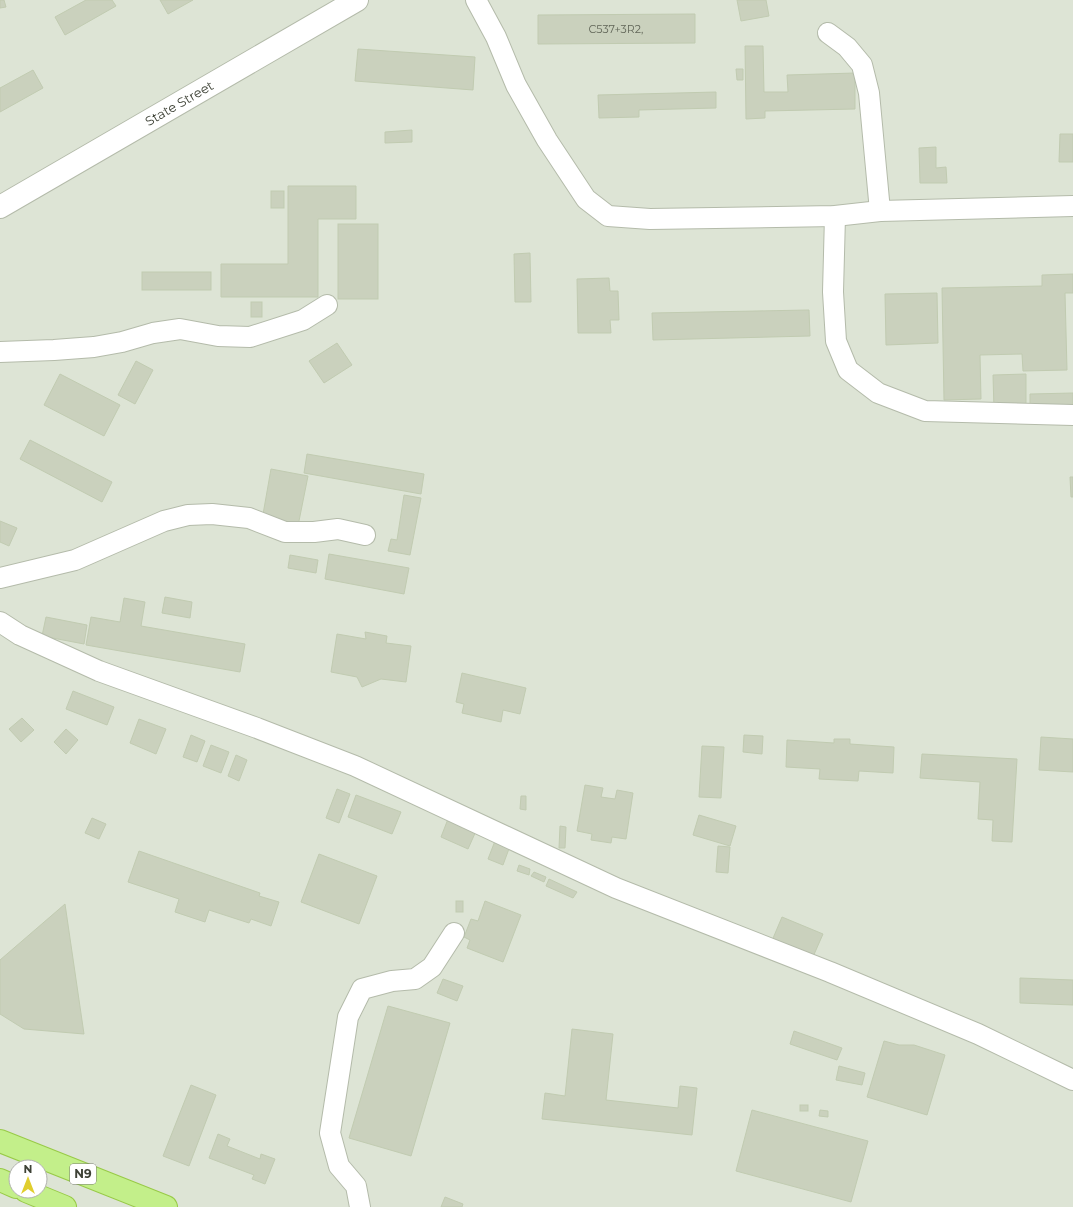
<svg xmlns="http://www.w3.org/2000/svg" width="1073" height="1207" font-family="Montserrat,sans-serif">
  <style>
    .residential { fill: #dde4d5; fill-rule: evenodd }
    .building { fill: #cad1bd; stroke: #c1cbb1 }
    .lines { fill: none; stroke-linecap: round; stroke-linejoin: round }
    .minor-casing { stroke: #b4bbaa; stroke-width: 22 }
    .tertiary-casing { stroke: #b4bbaa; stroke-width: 24 }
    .trunk-casing { stroke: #98ca47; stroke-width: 24 }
    .minor { stroke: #fff; stroke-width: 20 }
    .tertiary { stroke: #fff; stroke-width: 22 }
    .trunk { stroke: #c3ef8a; stroke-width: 22 }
    .labels { text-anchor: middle; stroke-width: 3.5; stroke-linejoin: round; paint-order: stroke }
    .number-label { font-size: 11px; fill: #616658 }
    .shield { fill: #fff; stroke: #787b72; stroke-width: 1 }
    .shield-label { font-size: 12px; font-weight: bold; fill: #3e4236 }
    .street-label { font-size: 13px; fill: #3e4236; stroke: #fff }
  </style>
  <rect width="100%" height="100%" fill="#ecf1e6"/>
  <path class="residential" d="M0,0H1073V1207H0ZM16,1167H40V1191H16Z"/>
  <g class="building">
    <path d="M0,0H4L6,7L0,8Z"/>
    <path d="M86,0H112L116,6L65,35L55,17Z"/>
    <path d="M160,0H193L168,14Z"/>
    <path d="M737,0H766L769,16L741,21Z"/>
    <path d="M695,14V43L538,44V15Z"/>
    <path d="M745,46H763L764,92H788L787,75L855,73V109L765,111V118L746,119Z"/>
    <path d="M358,49L475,57L473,90L355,81Z"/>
    <path d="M736,69H743V80H737Z"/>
    <path d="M33,70L43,88L0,112V88Z"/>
    <path d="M716,92V108L639,110V117L599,118L598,95Z"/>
    <path d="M412,130V142L385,143V132Z"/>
    <path d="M1060,134H1073V162H1059Z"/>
    <path d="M936,147V168L946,167L947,183H920L919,148Z"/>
    <path d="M288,186H356V219H318V297H221V264H288Z"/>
    <rect x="271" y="191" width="13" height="17"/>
    <rect x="338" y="224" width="40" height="75"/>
    <path d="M530,253L531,302H515L514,254Z"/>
    <rect x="142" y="272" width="69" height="18"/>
    <path d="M1073,274V293H1065L1067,370L1023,371L1022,354L980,355L981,399L944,400L942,288L1042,286V275Z"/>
    <path d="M609,278L610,291H618L619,320H610L611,333H578L577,279Z"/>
    <path d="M937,293L938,343L886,345L885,294Z"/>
    <rect x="251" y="302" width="11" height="15"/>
    <path d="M809,310L810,336L653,340L652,313Z"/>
    <path d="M337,343L352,365L324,383L309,361Z"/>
    <path d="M136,361L153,370L135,404L118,395Z"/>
    <path d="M60,374L120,405L104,436L44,405Z"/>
    <path d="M1026,374V409L994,410L993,375Z"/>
    <path d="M1073,393V408L1030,409V394Z"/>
    <path d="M30,440L112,482L102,502L20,459Z"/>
    <path d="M307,454L424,474L421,494L304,473Z"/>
    <path d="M271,469L308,476L298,526L262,520Z"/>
    <path d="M1070,477H1073V497H1071Z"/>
    <path d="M404,495L421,498L410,555L388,551L391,539L397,540Z"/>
    <path d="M0,521L17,528L9,546L0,542Z"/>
    <path d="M329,554L409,568L404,594L325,579Z"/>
    <path d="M290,555L318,560L316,573L288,568Z"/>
    <path d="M165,597L192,602L190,618L162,613Z"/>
    <path d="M124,598L145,602L141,626L245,644L240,672L86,645L91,617L120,622Z"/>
    <path d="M46,617L87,625L84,644L42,636Z"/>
    <path d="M365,632L387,636L386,643L411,646L406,682L381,679L362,687L357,677L331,672L337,634L366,639Z"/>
    <path d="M462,673L526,688L520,714L503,710L501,722L462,713L464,704L456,702Z"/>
    <path d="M73,691L114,707L107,725L66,709Z"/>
    <path d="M22,718L34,730L21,742L9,729Z"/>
    <path d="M139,719L166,729L156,754L130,743Z"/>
    <path d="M66,729L78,740L66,754L54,742Z"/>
    <path d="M191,735L205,741L197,762L183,757Z"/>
    <path d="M744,735L763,736L762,754L743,752Z"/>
    <path d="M1041,737L1073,739V772L1039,770Z"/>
    <path d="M834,739H850V744L894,747L893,773L859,771L858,781L819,779L820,769L786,767L787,740L834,743Z"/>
    <path d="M211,745L229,752L221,773L203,766Z"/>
    <path d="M702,746L724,747L721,798L699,797Z"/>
    <path d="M922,754L1017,759L1012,842L992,841L993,820L978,819L980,782L920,778Z"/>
    <path d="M236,755L247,760L239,781L228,776Z"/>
    <path d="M585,785L603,788L601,797L615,799L617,790L633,793L626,839L612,837L611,843L591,840L592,834L577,831Z"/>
    <path d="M337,789L350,794L339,823L326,818Z"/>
    <path d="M356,795L401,812L392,834L348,817Z"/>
    <path d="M521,796H526V810L520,809Z"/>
    <path d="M699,815L736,826L730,846L693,835Z"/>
    <path d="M92,818L106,824L99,839L85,833Z"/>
    <path d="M448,819L476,831L468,849L441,837Z"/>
    <path d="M560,826L566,827L565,848H559Z"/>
    <path d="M495,841L510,846L503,865L488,859Z"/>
    <path d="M718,846L730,847L728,873L716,872Z"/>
    <path d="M139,851L260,893L259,896L279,902L271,926L251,919L249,923L209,910L205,922L175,912L179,899L128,882Z"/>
    <path d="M319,854L377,876L359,924L301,902Z"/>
    <path d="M519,865L530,869L529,875L517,871Z"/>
    <path d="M534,872L546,877L544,882L531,876Z"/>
    <path d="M549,879L577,892L573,898L546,886Z"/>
    <rect x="456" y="901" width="7" height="11"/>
    <path d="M485,901L521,915L503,962L467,948L470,940L464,937L471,919L478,921Z"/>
    <path d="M65,904L84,1034L24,1029L0,1014V960Z"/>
    <path d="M782,917L823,934L812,959L771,943Z"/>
    <path d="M1020,978L1073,980V1005L1020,1003Z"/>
    <path d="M443,979L463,986L457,1001L437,993Z"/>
    <path d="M388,1006L450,1023L411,1156L349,1138Z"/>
    <path d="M572,1029L613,1034L606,1100L678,1108L680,1086L697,1088L692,1135L542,1119L545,1093L565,1096Z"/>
    <path d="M794,1031L842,1048L837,1060L790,1044Z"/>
    <path d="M884,1041L899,1045H914L945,1055L927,1115L867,1097Z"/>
    <path d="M839,1066L865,1073L862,1085L836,1080Z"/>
    <path d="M191,1085L216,1095L189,1166L163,1156Z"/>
    <rect x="800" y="1105" width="8" height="6"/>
    <path d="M752,1110L868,1141L851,1202L736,1171Z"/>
    <path d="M820,1110L828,1111V1117L819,1116Z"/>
    <path d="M218,1134L230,1139L227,1146L260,1159L261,1154L275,1159L265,1184L252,1179L254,1175L209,1158Z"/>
    <path d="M445,1197L463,1204L462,1207H441Z"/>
  </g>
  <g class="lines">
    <g class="minor-casing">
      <g id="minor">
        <path d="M476,0L496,37L516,85L547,140L586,199L608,216L650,219L835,216L880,211L1073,206"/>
        <path d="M828,33L847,47L862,65L869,93L880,211"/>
        <path d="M835,216L833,292L836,341L848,370L878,393L925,411L1073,415"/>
        <path d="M0,352L54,350L94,347L122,342L153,333L180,329L218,336L250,337L303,320L327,305"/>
        <path d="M0,578L75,560L164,521L188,515L212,514L249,518L285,532H314L338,529L365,535"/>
        <path d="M0,622L20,635L99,671L257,728L355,766L616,888L830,972L978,1034L1073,1080"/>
        <path d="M360,1207L356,1186L339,1166L330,1133L348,1017L362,989L392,981L415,979L432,967L454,933"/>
      </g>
    </g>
    <g class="tertiary-casing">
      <path id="tertiary" d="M0,207L357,0"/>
    </g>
    <g class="trunk-casing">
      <g id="trunk">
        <path d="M0,1141L166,1207"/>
        <path d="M0,1180L16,1187"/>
        <path d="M26,1191L65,1207"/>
      </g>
    </g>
    <use href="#minor" class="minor"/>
    <use href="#tertiary" class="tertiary"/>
    <use href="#trunk" class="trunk"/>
  </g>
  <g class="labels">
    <g class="number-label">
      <text x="616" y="33">C537+3R2,</text>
    </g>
    <rect class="shield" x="70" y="1164" width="26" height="20" rx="3"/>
    <g class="shield-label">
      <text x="83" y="1178">N9</text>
    </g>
    <g class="street-label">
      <text transform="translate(179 103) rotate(-30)" y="5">State Street</text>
    </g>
  </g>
  <g transform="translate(28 1179)"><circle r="19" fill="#ffffff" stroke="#b2b3af"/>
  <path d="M0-3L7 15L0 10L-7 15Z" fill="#e0ce2e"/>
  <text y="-6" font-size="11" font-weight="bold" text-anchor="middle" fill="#3e4236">N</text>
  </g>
</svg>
